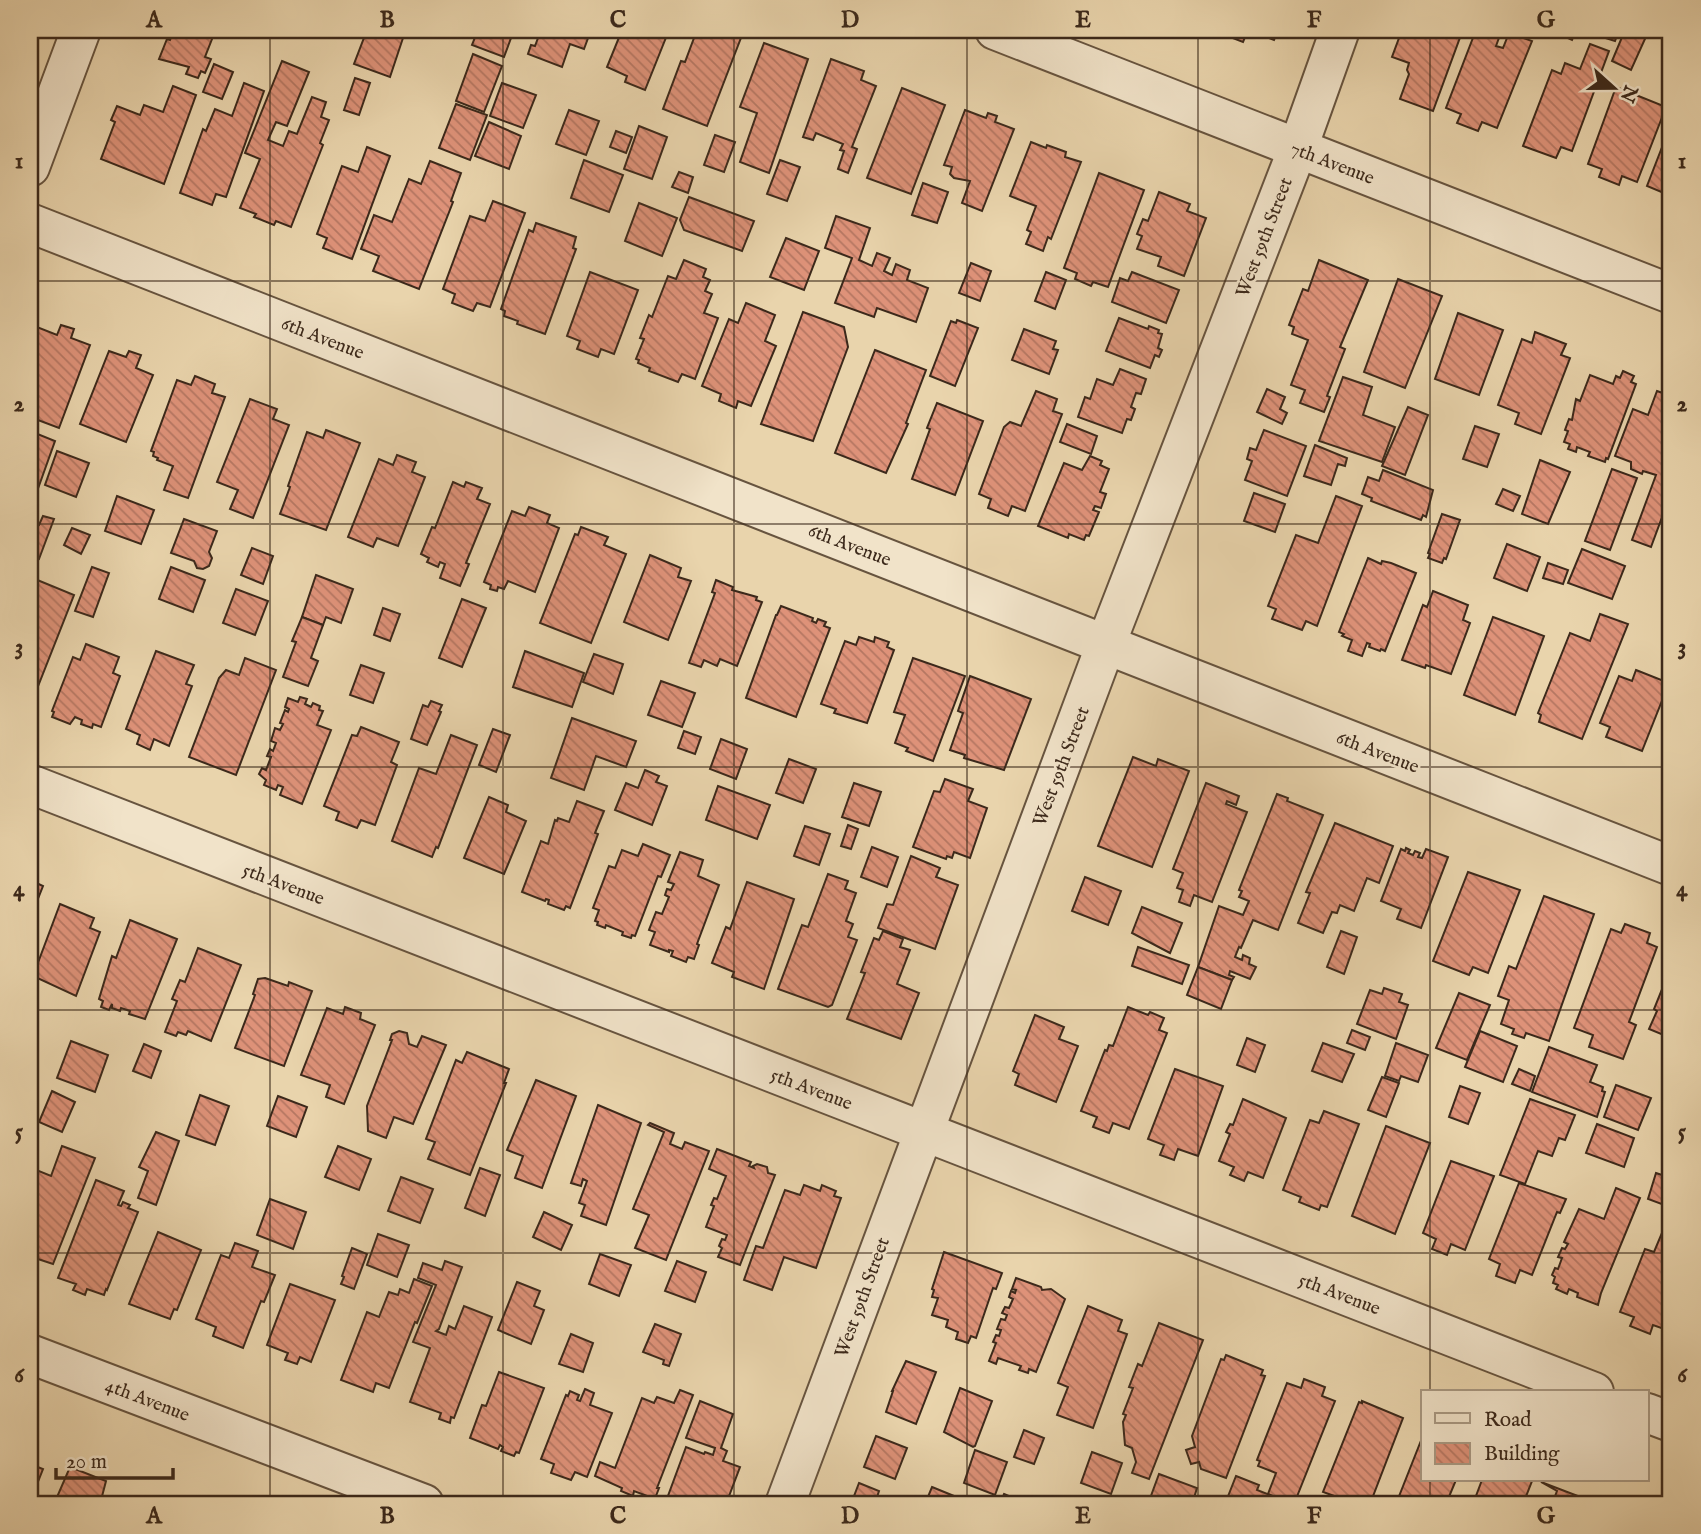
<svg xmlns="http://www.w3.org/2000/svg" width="1701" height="1534" font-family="'IM FELL English',serif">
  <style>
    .building { fill: url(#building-back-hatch); stroke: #3c291b; stroke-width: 2 }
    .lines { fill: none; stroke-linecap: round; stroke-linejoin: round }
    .street-casing { stroke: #67543f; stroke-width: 42 }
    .street { stroke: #f1e3c9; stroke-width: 38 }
    .grid { fill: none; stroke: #3c291b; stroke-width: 2; stroke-opacity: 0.55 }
    .labels { text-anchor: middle; stroke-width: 5; stroke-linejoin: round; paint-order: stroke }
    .street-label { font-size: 19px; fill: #3c291b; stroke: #f1e3c9 }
    .neatline { fill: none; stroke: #3c291b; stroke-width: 2.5 }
    .grid-label { font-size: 23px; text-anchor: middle; font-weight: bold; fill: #3c291b }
  </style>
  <defs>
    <pattern id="building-back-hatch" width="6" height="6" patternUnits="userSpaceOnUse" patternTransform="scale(1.75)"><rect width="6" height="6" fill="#de9279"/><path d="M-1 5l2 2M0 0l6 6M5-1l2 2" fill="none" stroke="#b57762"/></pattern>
  </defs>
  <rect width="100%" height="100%" fill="#e9d4ac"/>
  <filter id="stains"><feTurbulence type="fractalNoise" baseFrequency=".00286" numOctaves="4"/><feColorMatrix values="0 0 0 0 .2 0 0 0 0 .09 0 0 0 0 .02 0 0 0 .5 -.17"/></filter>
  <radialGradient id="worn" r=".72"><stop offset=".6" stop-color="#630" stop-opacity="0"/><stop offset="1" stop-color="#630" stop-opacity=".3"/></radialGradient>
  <g class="building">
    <path d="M174,30H221L219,36L214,34L205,57L211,59L205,73L201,71L198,78L186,74L189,67L159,59L167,39L170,40Z"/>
    <path d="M367,30H378L403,38L390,77L354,64Z"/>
    <path d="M478,30H514L504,57L472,45Z"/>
    <path d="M541,30H591L584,49L570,44L562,67L528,54L531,45L535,46Z"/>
    <path d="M622,30H669L645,90L625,82L627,76L607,67Z"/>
    <path d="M697,30H744L707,126L663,109L681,61L685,62Z"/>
    <path d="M1218,30H1278L1274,40L1248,30L1243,42L1217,32Z"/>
    <path d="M1402,30H1456L1462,32L1433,111L1400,99L1409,74L1407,70L1409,63L1392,57Z"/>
    <path d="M1476,30H1487L1500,35L1496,46L1503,48L1509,33L1532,41L1497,128L1482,122L1478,131L1457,123L1461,114L1446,108Z"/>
    <path d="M1550,30H1576L1572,40Z"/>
    <path d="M1580,30H1619L1615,41Z"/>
    <path d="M1625,30H1649L1631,70L1612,61Z"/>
    <path d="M764,43L808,59L769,173L740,162L757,113L740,107Z"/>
    <path d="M1590,44L1609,51L1572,151L1561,147L1556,158L1523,146L1552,70L1561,74L1565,63L1580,69Z"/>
    <path d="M473,54L502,66L484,112L456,101Z"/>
    <path d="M831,59L864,71L861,80L876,86L852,147L857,149L848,173L838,169L844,151L840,150L843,144L816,133L813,140L803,137Z"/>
    <path d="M282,61L309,72L287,126L276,122L268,140L283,146L289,131L297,134L312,97L326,102L321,117L329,120L320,143L323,145L291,227L276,221L274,225L254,217L256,214L240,208L260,159L245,153Z"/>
    <path d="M214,64L233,72L222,99L203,92Z"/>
    <path d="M355,78L370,83L359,115L344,110Z"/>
    <path d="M244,83L264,91L226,197L216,194L212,205L180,193L203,129L206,131L215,109L232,116Z"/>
    <path d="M502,83L536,95L523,128L490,116Z"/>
    <path d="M173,86L196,95L164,184L101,159L115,122L111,120L117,106L140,115L144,105L163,112Z"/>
    <path d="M1616,87L1666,107L1637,182L1622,176L1619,185L1599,177L1602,169L1588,164Z"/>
    <path d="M902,88L945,105L911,194L867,178Z"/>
    <path d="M456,104L487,115L470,160L439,148Z"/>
    <path d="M569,110L599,121L586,155L556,144Z"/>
    <path d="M965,110L986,118L988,113L997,116L995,122L1014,129L982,211L962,203L970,181L954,178L950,174L952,167L944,165Z"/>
    <path d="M489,122L521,136L509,169L475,156Z"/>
    <path d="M1671,124V196L1647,186Z"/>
    <path d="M639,126L667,137L652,179L624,169Z"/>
    <path d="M616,131L632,137L626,153L610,147Z"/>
    <path d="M715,135L735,142L724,172L704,165Z"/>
    <path d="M1031,142L1046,148L1047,145L1066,152L1065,157L1081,162L1051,239L1048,237L1043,251L1026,244L1031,232L1027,230L1036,206L1010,196Z"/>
    <path d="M367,147L390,156L352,259L323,248L327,238L317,234L342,166L358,172Z"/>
    <path d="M584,160L623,175L609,212L571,198Z"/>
    <path d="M780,160L800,167L787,201L767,194Z"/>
    <path d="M430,161L461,173L451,201L453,202L419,289L373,271L379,256L361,249L374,215L392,222L409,179L421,184Z"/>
    <path d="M679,172L693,177L688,193L672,187Z"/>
    <path d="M1099,173L1144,190L1108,287L1093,282L1091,286L1075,279L1077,273L1064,268Z"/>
    <path d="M923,183L948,192L937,223L912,215Z"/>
    <path d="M1159,192L1190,204L1187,211L1206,218L1184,276L1158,266L1161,257L1137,249L1142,236L1137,234L1143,219L1148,221Z"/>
    <path d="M689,197L754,221L742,251L684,230L680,220Z"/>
    <path d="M493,201L525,213L490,307L477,303L473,311L452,303L455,294L443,289L470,216L485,221Z"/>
    <path d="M639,203L677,218L662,256L625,241Z"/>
    <path d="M836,216L870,228L859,260L872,266L877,253L890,258L884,271L892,275L896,264L910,270L907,280L928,288L916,322L877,308L874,317L835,303L852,258L825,248Z"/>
    <path d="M536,223L576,237L573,248L576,249L545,334L517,324L518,321L504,316L505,311L501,309L529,230L533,232Z"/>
    <path d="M786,238L819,251L804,290L770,277Z"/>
    <path d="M684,260L706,269L703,277L710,280L705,291L712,294L704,313L718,318L695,379L682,374L678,382L649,371L650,368L638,363L639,360L636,359L644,339L640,338L649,315L652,317L668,276L676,279Z"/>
    <path d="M1319,260L1368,280L1340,347L1345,349L1327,396L1330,397L1324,412L1300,403L1305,390L1291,385L1308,340L1292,334L1294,327L1289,325L1303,289L1308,291Z"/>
    <path d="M971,263L991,271L980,301L959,293Z"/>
    <path d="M590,272L638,290L614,354L601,349L598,357L577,349L580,341L567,336Z"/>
    <path d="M1046,272L1066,280L1055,309L1035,301Z"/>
    <path d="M1132,272L1179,290L1166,323L1112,302L1120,278L1128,281Z"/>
    <path d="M1398,279L1442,296L1405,388L1364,372Z"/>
    <path d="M746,303L775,315L765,341L776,346L751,406L738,401L736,408L719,401L721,394L702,386L729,319L738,323Z"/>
    <path d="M803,312L844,327L848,347L813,441L761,424Z"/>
    <path d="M1458,313L1503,330L1479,395L1435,379Z"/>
    <path d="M1119,318L1148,329L1149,326L1159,330L1158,333L1162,334L1158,348L1162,350L1159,357L1155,355L1150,368L1106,351Z"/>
    <path d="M957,320L978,328L955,386L930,376L951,321L956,323Z"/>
    <path d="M61,325L74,329L71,338L90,345L59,428L30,417V345L37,327L57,335Z"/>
    <path d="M1024,329L1056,341L1053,349L1058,350L1049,374L1012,360Z"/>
    <path d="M1535,332L1566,344L1561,355L1570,358L1541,434L1515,424L1519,413L1498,405L1522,339L1532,343Z"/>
    <path d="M875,350L926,370L906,423L908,424L886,473L835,453Z"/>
    <path d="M109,351L126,357L129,351L141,355L136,368L153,375L126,442L80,424Z"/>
    <path d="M1120,369L1146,379L1141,394L1136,393L1131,407L1135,409L1131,420L1127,419L1122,433L1078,417L1085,397L1090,399L1097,379L1113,385Z"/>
    <path d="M1623,371L1634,376L1631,382L1636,384L1608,459L1606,458L1605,462L1588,456L1590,452L1577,447L1576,452L1568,449L1570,444L1564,442L1568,431L1565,430L1569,419L1572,420L1576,399L1580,401L1590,375L1613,384L1616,376L1620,378Z"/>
    <path d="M195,376L215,384L212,393L225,397L188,498L164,490L173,466L157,460L158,458L153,456L154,452L151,451L177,380L191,385Z"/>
    <path d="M1343,377L1372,387L1363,415L1395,427L1382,462L1319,441Z"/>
    <path d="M1267,389L1285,397L1280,409L1287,413L1282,424L1257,412Z"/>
    <path d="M1036,391L1057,399L1053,411L1062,414L1025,511L1012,506L1008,516L988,508L991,499L979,494L1004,427L1010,422L1021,426Z"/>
    <path d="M1657,391L1671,396V493L1651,547L1632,540L1656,475L1643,471L1642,474L1631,469V462L1615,456L1633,409L1648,415Z"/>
    <path d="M250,399L277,409L273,419L289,425L253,518L230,509L238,490L217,482Z"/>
    <path d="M937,403L983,421L955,495L912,479L930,429L927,428Z"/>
    <path d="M1408,407L1428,415L1405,475L1382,466Z"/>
    <path d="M1067,424L1097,436L1091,454L1060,442Z"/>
    <path d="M1475,426L1499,434L1487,467L1463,459Z"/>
    <path d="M326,430L360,443L326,530L280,514L290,487L288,486L307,432L323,438Z"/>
    <path d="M1264,430L1306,446L1287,496L1245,480L1252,461L1247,459L1250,448L1256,450Z"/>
    <path d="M30,431L55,441L35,497L30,495Z"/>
    <path d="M1315,445L1347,458L1345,466L1338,464L1331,485L1304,476Z"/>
    <path d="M57,451L89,463L76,497L45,485Z"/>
    <path d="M397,455L416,462L412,472L425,477L398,546L377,538L373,547L348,537L379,459L393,465Z"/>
    <path d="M1090,456L1102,461L1100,465L1109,469L1100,492L1106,494L1101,508L1095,506L1093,510L1099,512L1089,536L1086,535L1084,540L1069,534L1068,538L1038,526L1064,463L1082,470Z"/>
    <path d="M1540,460L1570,472L1548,524L1522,514Z"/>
    <path d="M1612,469L1637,478L1610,550L1585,541Z"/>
    <path d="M1383,470L1433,490L1426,517L1423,515L1421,520L1371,501L1372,498L1362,494L1368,477L1379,481Z"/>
    <path d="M453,482L464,487L466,482L482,488L477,499L490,504L466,563L469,564L460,586L440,578L445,564L440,562L438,567L427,562L429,558L421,554L432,527L435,528Z"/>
    <path d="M1503,489L1520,496L1513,511L1496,504Z"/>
    <path d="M1254,493L1285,504L1275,532L1244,521Z"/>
    <path d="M117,496L154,510L141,544L105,531Z"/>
    <path d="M1336,496L1362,506L1317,626L1306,621L1302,630L1272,619L1276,609L1268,606L1296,535L1318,543Z"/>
    <path d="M529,507L550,515L547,523L559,528L535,592L508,581L504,589L498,587L497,591L490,589L491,585L484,582L512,511L525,516Z"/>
    <path d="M1442,514L1460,520L1446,559L1444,558L1442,563L1428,558L1430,554L1428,553Z"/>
    <path d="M43,516L54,519L39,559L30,555V522L39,525Z"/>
    <path d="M184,519L217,531L209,552L212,558L209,566L203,569L197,568L194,561L171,553Z"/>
    <path d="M581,527L608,537L604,545L626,554L591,643L540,623L575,534L578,535Z"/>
    <path d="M72,528L90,535L81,554L64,545Z"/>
    <path d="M1507,544L1540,557L1527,591L1494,578Z"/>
    <path d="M252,548L273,556L263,584L241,575Z"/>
    <path d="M1582,549L1625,566L1612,599L1568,583Z"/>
    <path d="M650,555L681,568L678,577L691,581L668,640L624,622Z"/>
    <path d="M1368,558L1381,564L1382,561L1391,563L1416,573L1385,651L1381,649L1380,651L1369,647L1370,644L1367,643L1362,656L1348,651L1352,640L1342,636L1344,634L1339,632Z"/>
    <path d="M1548,563L1568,570L1563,584L1543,578Z"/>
    <path d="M92,567L109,573L93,617L75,611Z"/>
    <path d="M171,567L205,580L193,612L159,599Z"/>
    <path d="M316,575L353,589L341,623L326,617L323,625L302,617Z"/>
    <path d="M30,577L74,595L31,704H30Z"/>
    <path d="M716,580L733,587L732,590L757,597L756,600L762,602L737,666L720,659L717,666L704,660L701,667L689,663L715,593L712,592Z"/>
    <path d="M236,589L268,601L255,635L223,623Z"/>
    <path d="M1433,591L1468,605L1463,620L1470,623L1451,674L1426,665L1425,668L1402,660L1423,605L1427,607Z"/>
    <path d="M462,599L486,608L462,667L439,658Z"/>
    <path d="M781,606L813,618L812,621L816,623L818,619L826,622L824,626L830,628L796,717L746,698L776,615H777Z"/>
    <path d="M383,608L400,614L390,641L374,635Z"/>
    <path d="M1600,614L1628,624L1582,739L1539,722L1541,715L1538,713L1570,633L1590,641Z"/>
    <path d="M302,617L323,625L311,658L318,661L308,686L283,677L296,642L292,641Z"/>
    <path d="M1493,617L1544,636L1515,715L1464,695Z"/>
    <path d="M859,637L874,642L875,637L889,642L887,647L894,650L867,723L834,713L836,709L821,704L845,641L856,645Z"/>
    <path d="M86,644L119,657L113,673L120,676L101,727L93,724L92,728L81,724L82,720L75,717L70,724L52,717L54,712L52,711L73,657L80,660Z"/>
    <path d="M156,651L194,665L186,684L192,686L169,746L154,739L150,750L137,744L140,735L126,729Z"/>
    <path d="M525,651L584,673L572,707L513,687Z"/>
    <path d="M594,654L623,664L613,694L583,682Z"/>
    <path d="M245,658L276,670L236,775L189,757L219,678L226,670L239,675Z"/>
    <path d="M913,658L965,676L933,761L906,751L908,748L895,743L905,715L894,712Z"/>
    <path d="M361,665L384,673L373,703L350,695Z"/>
    <path d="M1636,670L1669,683L1642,751L1606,737L1610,727L1600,723L1619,676L1632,681Z"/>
    <path d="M970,676L1031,699L1004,770L964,758L965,755L950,750L963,713L958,711Z"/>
    <path d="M661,681L695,693L682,727L648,715Z"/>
    <path d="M300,697L307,699L305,704L311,707L313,703L320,706L319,710L323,711L317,725L331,730L302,804L280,795L283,787L278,785L276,790L264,785L266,780L259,774L262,768L266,770L271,757L267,756L270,749L273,751L276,743L271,741L275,728L280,730L283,724L280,723L285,710L288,712L289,709L285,707L288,698L298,702Z"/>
    <path d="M431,701L442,705L439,711L441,712L427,745L411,739L423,705L428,707Z"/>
    <path d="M572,718L636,741L626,767L596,756L584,790L551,778Z"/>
    <path d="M361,727L399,742L391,762L397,765L375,825L361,820L357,828L336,820L339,812L324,806L352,735L357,736Z"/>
    <path d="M493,729L510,735L496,772L479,765Z"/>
    <path d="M684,731L701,737L695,754L678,748Z"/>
    <path d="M451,735L477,745L438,848L436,847L432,857L392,841L419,768L436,774Z"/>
    <path d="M721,739L747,749L736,779L710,769Z"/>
    <path d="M1133,757L1156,766L1158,759L1189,771L1152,867L1098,846Z"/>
    <path d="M789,759L816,769L803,803L776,793Z"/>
    <path d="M645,770L659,776L656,782L667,786L652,825L615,810L626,783L638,788Z"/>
    <path d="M945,779L973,789L968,801L987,808L970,858L954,852L952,858L947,856L946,859L913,847L934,791L940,792Z"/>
    <path d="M854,783L881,792L869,826L842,817Z"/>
    <path d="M1206,783L1239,796L1236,805L1227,801L1226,804L1247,812L1212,902L1194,895L1190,906L1179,902L1183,890L1177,888L1183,873L1173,869Z"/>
    <path d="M718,786L770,805L757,839L706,820Z"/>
    <path d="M1277,794L1288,798L1287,801L1323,815L1278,930L1253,920L1241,948L1239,947L1235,957L1242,960L1243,955L1250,958L1249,964L1256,967L1250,979L1230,971L1229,975L1234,977L1232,980L1198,967L1219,906L1243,915L1249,901L1239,897L1242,891L1239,890Z"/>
    <path d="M489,797L508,805L506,812L526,821L504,874L464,858Z"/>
    <path d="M577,801L604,811L595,833L598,834L570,908L566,906L564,910L548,904L549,900L546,899L545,901L522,892L541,841L548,844L555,820L557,821L558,818L569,822Z"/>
    <path d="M1335,823L1393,846L1379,883L1367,878L1354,911L1340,905L1337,913L1332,912L1323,933L1298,923L1310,893L1306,892Z"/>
    <path d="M848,825L858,829L851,849L841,846Z"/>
    <path d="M805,826L830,834L819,865L794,856Z"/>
    <path d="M643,844L670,855L661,877L658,876L635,936L632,935L631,938L622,935L623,932L606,925L605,928L597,925L598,922L595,921L599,910L593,908L609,866L615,868L622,850L638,856Z"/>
    <path d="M872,847L898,857L887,887L861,877Z"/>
    <path d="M1406,848L1410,850L1408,853L1413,855L1415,851L1420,853L1418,857L1422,858L1426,849L1448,857L1421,928L1397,919L1401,909L1381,901L1401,849L1405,851Z"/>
    <path d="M680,852L703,860L698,876L719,885L697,944L699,945L694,959L688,957L686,962L671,956L673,951L669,950V952L650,945L655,932L649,930L656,912L662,914L669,897L665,895L667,889L671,890L674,884L668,882Z"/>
    <path d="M911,856L940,868L936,877L958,885L935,949L878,928L887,904L893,905Z"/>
    <path d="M1468,872L1520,890L1488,973L1473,967L1469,975L1433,961Z"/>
    <path d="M828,874L848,881L845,889L856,893L846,921L853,924L848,937L857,940L832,1005L828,1007L778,989L802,925L808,927Z"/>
    <path d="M1085,877L1121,891L1108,925L1072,911Z"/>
    <path d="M30,880L43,886L30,919Z"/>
    <path d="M747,882L794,899L764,989L732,977L734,972L712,963L726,927L730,929Z"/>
    <path d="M1544,896L1594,914L1549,1041L1526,1033L1524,1038L1512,1034L1514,1029L1501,1024L1509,1000L1498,996L1509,966L1516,969Z"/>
    <path d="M60,904L94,918L90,928L100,932L76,996L33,976Z"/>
    <path d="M1142,907L1182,923L1170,953L1132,933Z"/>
    <path d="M130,920L177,939L145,1019L129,1014L130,1011L121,1008L120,1011L112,1008V1004L109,1010L101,1007L103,1001L99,999L112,956L116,958Z"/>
    <path d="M1625,924L1650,933L1647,943L1657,947L1629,1022L1636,1025L1623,1059L1589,1047L1593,1035L1574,1028L1611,929L1621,933Z"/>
    <path d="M883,931L903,939L900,947L910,950L897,984L919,993L901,1039L847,1019L865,973L861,972L874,938L879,940Z"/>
    <path d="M1341,931L1357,937L1344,974L1327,967Z"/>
    <path d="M1138,947L1189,965L1182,984L1132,966Z"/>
    <path d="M198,948L241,965L211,1041L188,1031L186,1035L178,1032L176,1036L165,1032L177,1001L172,999L180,980L185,982Z"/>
    <path d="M1198,967L1232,980L1221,1009L1187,995Z"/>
    <path d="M1671,967V1038L1649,1029L1657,1011L1654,1009Z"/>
    <path d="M265,978L288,986L289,982L312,991L284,1066L235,1048L255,995L253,994L258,979Z"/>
    <path d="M1384,988L1402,994L1399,1002L1408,1005L1396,1039L1357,1024L1370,990L1382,994Z"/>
    <path d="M1459,993L1490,1005L1467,1060L1436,1048Z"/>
    <path d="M345,1007L361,1013L360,1019L375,1025L344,1104L326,1097L330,1085L301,1075L327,1008L343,1014Z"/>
    <path d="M1128,1007L1148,1015L1150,1012L1164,1018L1159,1030L1167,1033L1129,1129L1113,1123L1109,1133L1093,1127L1097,1117L1081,1111L1105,1050L1107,1051L1109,1045L1113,1046Z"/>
    <path d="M1035,1015L1064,1027L1059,1039L1078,1046L1056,1102L1015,1085L1019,1074L1013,1071Z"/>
    <path d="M1352,1030L1370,1037L1365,1050L1347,1043Z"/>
    <path d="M399,1031L407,1033L409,1044L417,1047L422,1036L446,1045L413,1124L394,1117L386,1138L368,1131L367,1106L392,1040H390L392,1034Z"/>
    <path d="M1480,1031L1517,1046L1503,1082L1465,1067Z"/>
    <path d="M1247,1038L1265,1045L1255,1072L1237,1065Z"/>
    <path d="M71,1041L108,1055L95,1092L57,1078Z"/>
    <path d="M1323,1043L1354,1054L1342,1082L1312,1071Z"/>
    <path d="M1396,1043L1428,1055L1418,1082L1401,1076L1399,1081L1385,1076Z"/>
    <path d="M144,1044L161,1051L151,1078L133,1071Z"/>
    <path d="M1549,1047L1597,1065L1590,1082L1603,1087L1602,1091L1605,1092L1597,1117L1532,1092Z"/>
    <path d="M467,1052L509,1069L504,1083H506L470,1175L428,1159L435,1142L426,1139L456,1060L462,1063Z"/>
    <path d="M1175,1069L1223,1086L1198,1156L1178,1149L1174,1160L1160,1155L1164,1145L1148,1139Z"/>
    <path d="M1519,1069L1535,1076L1530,1091L1512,1084Z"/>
    <path d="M1382,1077L1399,1083L1386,1117L1368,1110Z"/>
    <path d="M536,1080L576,1096L542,1188L515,1178L523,1156L507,1150Z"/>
    <path d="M1616,1085L1651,1098L1638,1130L1604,1117Z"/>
    <path d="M1460,1086L1480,1093L1468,1124L1449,1117Z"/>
    <path d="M52,1091L75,1102L62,1132L39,1122Z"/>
    <path d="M200,1095L229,1106L215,1145L186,1135Z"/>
    <path d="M278,1096L307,1107L296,1137L267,1126Z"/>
    <path d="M1243,1099L1286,1118L1263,1178L1248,1172L1244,1181L1230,1175L1234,1167L1219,1161L1230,1134L1226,1132L1230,1124L1233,1125Z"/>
    <path d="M1530,1099L1575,1115L1565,1140L1559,1138L1552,1156L1538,1151L1525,1184L1500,1175Z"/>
    <path d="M598,1105L641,1123L606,1225L581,1216L585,1205L579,1203L587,1181L583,1179L581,1186L571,1183Z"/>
    <path d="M1324,1111L1359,1124L1327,1207L1321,1205L1319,1210L1299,1202L1301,1197L1283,1190L1310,1120L1319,1123Z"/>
    <path d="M650,1123L674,1133L670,1144L682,1149L685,1142L709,1151L666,1260L635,1248L649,1215L633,1209L664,1132L648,1125Z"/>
    <path d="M1597,1124L1634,1138L1624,1167L1586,1153Z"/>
    <path d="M1386,1126L1430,1143L1395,1234L1352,1216Z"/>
    <path d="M156,1132L179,1141L156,1205L138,1198L148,1171L139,1167Z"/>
    <path d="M62,1146L95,1158L53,1264L38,1259L35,1268L30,1266V1181L34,1169L51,1176Z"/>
    <path d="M338,1146L371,1159L359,1190L325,1177Z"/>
    <path d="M717,1149L751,1162L749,1166L754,1168L753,1166L757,1164L767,1167L768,1173L775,1175L740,1265L718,1257L722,1248L719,1246L722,1239L725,1240L727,1235L706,1227L714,1206L711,1205L714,1198L717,1199L726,1176L709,1169Z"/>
    <path d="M1451,1161L1494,1176L1465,1250L1451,1244L1447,1255L1432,1249L1436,1239L1423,1233Z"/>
    <path d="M480,1168L500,1175L485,1216L465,1208Z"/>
    <path d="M1656,1173L1671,1178V1196L1667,1206L1648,1199Z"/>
    <path d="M401,1177L433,1189L420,1223L388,1211Z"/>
    <path d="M96,1180L124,1191L118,1205L121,1206L123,1202L130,1205L128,1208L138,1212L107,1290L106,1289L104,1295L87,1289L85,1295L73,1290L76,1284L58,1278Z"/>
    <path d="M1519,1183L1566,1199L1560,1213L1557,1212L1532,1275L1520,1270L1515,1283L1496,1276L1500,1264L1489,1259Z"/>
    <path d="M804,1185L820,1191L822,1185L836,1191L834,1196L841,1198L816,1268L784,1257L772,1290L744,1280L756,1246L763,1248L785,1190L800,1195Z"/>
    <path d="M1616,1188L1640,1198L1601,1293L1598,1305L1577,1297L1578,1293L1569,1289L1567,1294L1556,1289L1558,1285L1553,1283L1555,1277L1552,1275L1555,1268L1558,1269L1562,1258L1558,1257L1562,1248L1565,1249L1568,1244L1564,1242L1579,1209L1604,1219Z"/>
    <path d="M270,1199L306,1212L293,1249L257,1235Z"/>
    <path d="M544,1212L572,1225L561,1250L533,1237Z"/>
    <path d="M1664,1228L1671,1231V1318L1667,1330L1653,1325L1650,1334L1630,1326L1634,1317L1620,1312L1645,1249L1654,1252Z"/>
    <path d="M158,1232L201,1250L177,1310L174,1309L170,1319L129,1304Z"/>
    <path d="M378,1234L409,1245L397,1277L367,1265Z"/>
    <path d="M235,1243L258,1251L252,1267L275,1275L264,1302L261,1301L243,1348L213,1336L216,1327L196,1319L221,1255L229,1258Z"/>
    <path d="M352,1248L367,1254L354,1289L341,1284L344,1277L342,1276Z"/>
    <path d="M944,1252L1002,1273L996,1289L993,1288L976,1338L971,1336L968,1343L956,1339L958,1332L946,1327L948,1320L932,1315L938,1298L932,1297L934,1290L932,1289Z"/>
    <path d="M600,1254L631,1265L619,1296L589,1284Z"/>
    <path d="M445,1261L462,1267L439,1329L436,1331L446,1335L449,1326L455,1329L464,1306L492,1317L454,1418L451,1417L450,1423L439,1419L441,1413L410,1402L430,1348L413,1342L436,1285L418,1278L423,1263L442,1270Z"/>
    <path d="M677,1261L706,1272L695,1302L665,1291Z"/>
    <path d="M1016,1278L1041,1287L1042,1290L1051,1289L1065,1299L1036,1372L1029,1369L1028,1373L1019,1370L1021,1366L998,1358L996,1364L989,1361L996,1343L993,1342L996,1335L999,1336L1001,1330L997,1329L1001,1319L1005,1320L1007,1315L1002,1313L1005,1307L1009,1308L1013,1299L1009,1297L1011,1291L1015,1293L1016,1290L1012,1289Z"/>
    <path d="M414,1279L432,1286L417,1323L415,1322L389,1388L376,1383L373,1392L341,1380L367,1312L379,1317L389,1292L398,1295L400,1289L409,1293Z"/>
    <path d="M517,1282L540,1291L534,1306L544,1310L531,1344L498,1330Z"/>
    <path d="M290,1284L335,1300L311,1362L300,1357L297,1364L285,1360L288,1353L267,1345Z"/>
    <path d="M1088,1306L1122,1320L1118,1331L1127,1334L1093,1428L1057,1415L1068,1387L1058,1383Z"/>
    <path d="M1159,1323L1203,1340L1149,1479L1132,1473L1136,1462L1132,1448L1125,1445L1123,1422L1126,1415L1123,1414L1133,1388L1129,1387L1138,1364L1142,1366Z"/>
    <path d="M655,1324L681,1334L669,1366L663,1364L664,1360L643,1352Z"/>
    <path d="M571,1334L593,1343L583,1372L559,1364Z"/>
    <path d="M1226,1355L1263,1370L1261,1375L1265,1376L1226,1478L1201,1469L1199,1462L1191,1464L1186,1450L1195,1447L1192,1436L1221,1359L1224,1360Z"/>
    <path d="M906,1361L936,1372L916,1424L886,1412L893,1391H892Z"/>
    <path d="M499,1372L544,1388L519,1453L516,1452L514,1456L501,1451L503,1447L500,1445L498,1449L470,1438L482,1405L486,1406Z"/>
    <path d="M1304,1379L1325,1387L1322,1396L1335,1401L1294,1504L1268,1494L1276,1473L1258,1466L1260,1461L1257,1460L1287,1383L1301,1388Z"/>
    <path d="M960,1388L992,1401L975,1446L973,1447L944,1432Z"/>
    <path d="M585,1389L594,1393L590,1405L612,1413L587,1477L575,1472L571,1480L551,1473L554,1464L541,1459L566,1395L568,1396L570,1391L579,1395L577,1400L580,1401Z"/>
    <path d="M680,1390L693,1395L657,1488H659L656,1496L659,1498L658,1500L634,1491L633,1496L621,1491L622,1488L595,1476L600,1462L615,1468L642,1398L654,1403L657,1397L674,1403Z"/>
    <path d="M700,1401L733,1414L721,1448L727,1451L723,1461L740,1467L726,1504H665L686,1447L704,1454L705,1452L713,1455L715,1448L686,1438Z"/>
    <path d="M1362,1401L1403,1418L1370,1504H1335L1337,1497L1323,1492L1359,1402L1362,1403Z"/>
    <path d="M1024,1430L1044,1438L1034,1464L1014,1457Z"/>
    <path d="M876,1436L907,1448L895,1479L864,1467Z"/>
    <path d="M1422,1438L1423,1480H1456L1446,1504H1396Z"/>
    <path d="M975,1450L1007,1462L995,1495L964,1483Z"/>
    <path d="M1092,1452L1122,1463L1111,1494L1081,1483Z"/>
    <path d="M30,1464L43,1469L30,1502Z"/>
    <path d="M70,1467L106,1481L100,1504H54Z"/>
    <path d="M1159,1474L1197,1488L1193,1501L1203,1504H1148Z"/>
    <path d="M1236,1476L1259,1485L1257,1490L1270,1495L1266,1504H1225Z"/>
    <path d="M1482,1480H1529L1532,1481L1523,1504H1473Z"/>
    <path d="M1541,1482L1591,1501L1589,1504H1552L1557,1491Z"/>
    <path d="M859,1483L879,1491L876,1500L889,1504H851Z"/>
    <path d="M932,1487L964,1500L965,1504H925Z"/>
    <path d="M1004,1494L1023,1502L1022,1504H1000Z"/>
  </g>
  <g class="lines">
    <g class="street-casing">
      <g id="street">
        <path d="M995,30L1671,294"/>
        <path d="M30,167L81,30"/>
        <path d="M30,223L1671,866"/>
        <path d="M30,784L1594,1392"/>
        <path d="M30,1354L424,1504"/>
        <path d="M1647,1413L1671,1422"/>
        <path d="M785,1504L1106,644L1298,148L1340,30"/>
      </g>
    </g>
    <use href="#street" class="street"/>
  </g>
  <path class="grid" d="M270,30V1504M503,30V1504M734,30V1504M967,30V1504M1198,30V1504M1430,30V1392M30,281H1671M30,524H1671M30,767H1671M30,1010H1671M30,1253H1671M1430,1480V1504"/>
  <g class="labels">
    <g class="street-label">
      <text transform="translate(1333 162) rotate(21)" y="7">7th Avenue</text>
      <text transform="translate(1263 237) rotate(-69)" y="7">West 59th Street</text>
      <text transform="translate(323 337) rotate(21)" y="7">6th Avenue</text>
      <text transform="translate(850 544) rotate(21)" y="7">6th Avenue</text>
      <text transform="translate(1378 751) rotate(21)" y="7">6th Avenue</text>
      <text transform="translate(1060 766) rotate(-69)" y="7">West 59th Street</text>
      <text transform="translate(284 883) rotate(21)" y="7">5th Avenue</text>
      <text transform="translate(812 1088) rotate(21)" y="7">5th Avenue</text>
      <text transform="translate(1340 1293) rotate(21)" y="7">5th Avenue</text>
      <text transform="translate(861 1297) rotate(-70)" y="7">West 59th Street</text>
      <text transform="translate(148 1399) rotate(21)" y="7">4th Avenue</text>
    </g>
  </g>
  <rect width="1701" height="1534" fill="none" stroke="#e9d4ac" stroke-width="77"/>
  <rect x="1421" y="1390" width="228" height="91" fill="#f1e3c9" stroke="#a99983" stroke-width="2"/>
  <rect x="1435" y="1413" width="35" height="10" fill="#f1e3c9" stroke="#a99983" stroke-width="2"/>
  <text x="1484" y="1426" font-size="21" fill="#3c291b">Road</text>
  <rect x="1435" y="1443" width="35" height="21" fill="url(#building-back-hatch)" stroke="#a99983" stroke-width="2"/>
  <text x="1484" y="1460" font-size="21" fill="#3c291b">Building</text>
  <g transform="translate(1614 88) rotate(111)" stroke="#f1e3c9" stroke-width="5" paint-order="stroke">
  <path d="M0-5L12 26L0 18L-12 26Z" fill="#3c291b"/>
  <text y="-10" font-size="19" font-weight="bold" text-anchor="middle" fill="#3c291b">N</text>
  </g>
  <path d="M56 1468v10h117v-10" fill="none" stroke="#3c291b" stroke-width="3.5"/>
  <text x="66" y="1468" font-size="21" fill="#3c291b" stroke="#f1e3c9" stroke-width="5" paint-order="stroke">20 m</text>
  <rect x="38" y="38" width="1624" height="1458" class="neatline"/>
  <g class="grid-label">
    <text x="154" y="27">A</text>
    <text x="387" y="27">B</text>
    <text x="618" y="27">C</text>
    <text x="850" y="27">D</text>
    <text x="1083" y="27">E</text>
    <text x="1314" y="27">F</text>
    <text x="1546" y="27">G</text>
    <text x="19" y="168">1</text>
    <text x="1682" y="168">1</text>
    <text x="19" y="411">2</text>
    <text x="1682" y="411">2</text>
    <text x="19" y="654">3</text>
    <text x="1682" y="654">3</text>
    <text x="19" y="896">4</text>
    <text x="1682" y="896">4</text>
    <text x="19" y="1139">5</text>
    <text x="1682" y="1139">5</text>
    <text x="19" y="1382">6</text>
    <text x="1682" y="1382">6</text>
    <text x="154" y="1523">A</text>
    <text x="387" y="1523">B</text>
    <text x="618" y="1523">C</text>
    <text x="850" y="1523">D</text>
    <text x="1083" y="1523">E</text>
    <text x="1314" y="1523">F</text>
    <text x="1546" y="1523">G</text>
  </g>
  <rect width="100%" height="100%" filter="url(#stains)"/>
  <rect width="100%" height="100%" fill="url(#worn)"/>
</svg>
